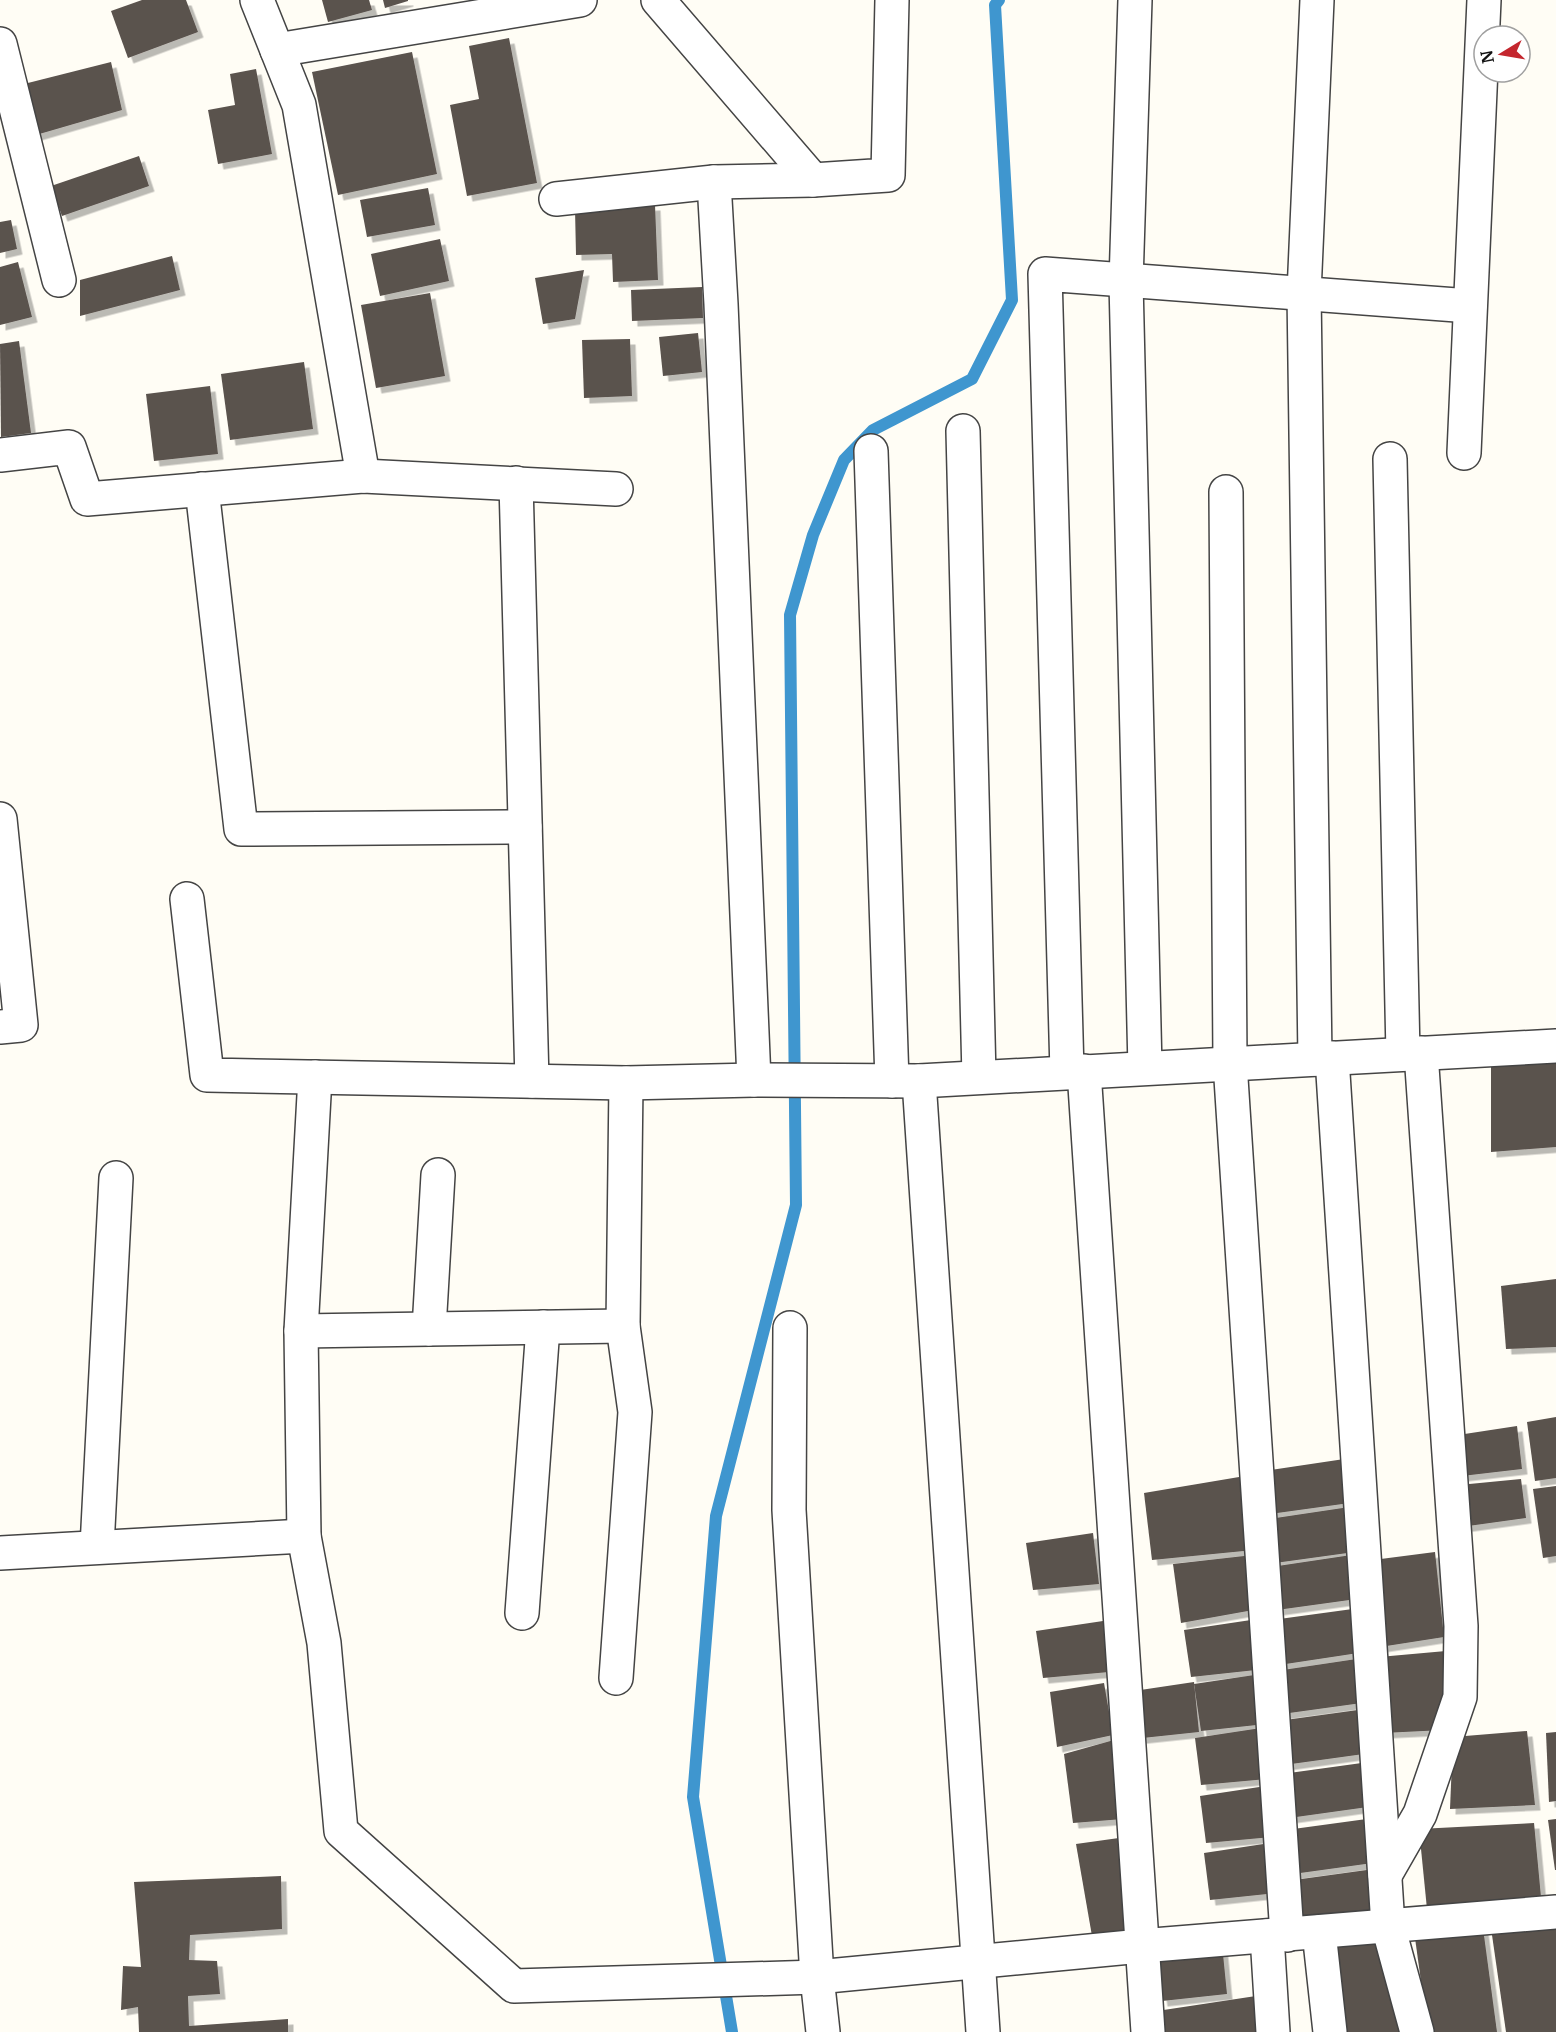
<svg xmlns="http://www.w3.org/2000/svg" width="1556" height="2032" font-family="Merriweather,serif">
  <style>
    .lines { fill: none; stroke-linecap: round; stroke-linejoin: round }
    .stream { stroke: #3f96cf; stroke-width: 12 }
    .building { fill: #5a524d; filter: url(#shadow) }
    .minor-casing { stroke: #444; stroke-width: 36 }
    .minor { stroke: #fff; stroke-width: 33 }
  </style>
  <defs>
    <filter id="shadow"><feDropShadow dx="5.5" dy="5.5" stdDeviation="0" flood-color="#0004"/></filter>
  </defs>
  <rect width="100%" height="100%" fill="#fffdf5"/>
  <g class="lines">
    <path class="stream" d="M732,2032L693,1797L716,1516L796,1205L790,615L813,535L844,460L873,430L972,379L1012,300L995,5L999,0"/>
  </g>
  <g class="building">
    <path d="M142,0H186L198,32L128,58L111,11Z"/>
    <path d="M322,0H369L372,10L328,22Z"/>
    <path d="M383,0H408V1L385,8Z"/>
    <path d="M509,38L537,183L467,196L450,105L479,99L469,46Z"/>
    <path d="M412,52L437,174L338,195L312,72Z"/>
    <path d="M111,62L122,110L29,137L16,86Z"/>
    <path d="M256,69L272,154L218,164L208,110L235,105L230,74Z"/>
    <path d="M139,156L149,186L62,216L51,186Z"/>
    <path d="M428,188L435,225L367,237L360,200Z"/>
    <path d="M655,205L658,280L613,282L612,254L576,255L575,209Z"/>
    <path d="M11,220L17,249L0,253V222Z"/>
    <path d="M440,239L449,281L380,296L371,254Z"/>
    <path d="M172,256L180,290L80,316V280Z"/>
    <path d="M18,262L32,317L0,325V267Z"/>
    <path d="M584,270L575,319L543,324L535,278Z"/>
    <path d="M702,287L703,318L632,321L631,290Z"/>
    <path d="M430,293L445,376L376,388L361,305Z"/>
    <path d="M698,333L702,372L663,376L659,337Z"/>
    <path d="M630,339L632,396L584,398L582,340Z"/>
    <path d="M19,341L31,433L1,437L0,344Z"/>
    <path d="M304,362L313,429L230,440L221,374Z"/>
    <path d="M210,386L218,454L154,461L146,394Z"/>
    <path d="M1556,1056V1147L1491,1152V1062Z"/>
    <path d="M1556,1279V1347L1506,1349L1501,1286Z"/>
    <path d="M1556,1417V1478L1535,1481L1527,1422Z"/>
    <path d="M1517,1426L1522,1469L1462,1476L1458,1435Z"/>
    <path d="M1351,1458L1357,1502L1270,1514L1264,1471Z"/>
    <path d="M1245,1476L1254,1550L1152,1560L1144,1493Z"/>
    <path d="M1521,1479L1526,1518L1461,1527L1459,1485Z"/>
    <path d="M1556,1486V1556L1543,1558L1533,1489Z"/>
    <path d="M1356,1506L1362,1551L1275,1563L1269,1519Z"/>
    <path d="M1093,1533L1099,1584L1033,1590L1026,1543Z"/>
    <path d="M1435,1552L1444,1637L1380,1647L1373,1560Z"/>
    <path d="M1358,1554L1364,1598L1277,1610L1271,1567Z"/>
    <path d="M1253,1555L1259,1609L1181,1623L1173,1564Z"/>
    <path d="M1360,1608L1365,1652L1279,1665L1272,1620Z"/>
    <path d="M1251,1620L1256,1670L1191,1677L1184,1630Z"/>
    <path d="M1103,1621L1109,1672L1043,1678L1036,1631Z"/>
    <path d="M1446,1651L1444,1730L1383,1733L1379,1657Z"/>
    <path d="M1363,1658L1369,1702L1282,1714L1276,1671Z"/>
    <path d="M1261,1674L1266,1724L1201,1731L1194,1684Z"/>
    <path d="M1194,1682L1199,1732L1133,1739L1127,1692Z"/>
    <path d="M1104,1683L1113,1735L1057,1747L1050,1692Z"/>
    <path d="M1365,1709L1371,1753L1284,1765L1278,1721Z"/>
    <path d="M1261,1728L1267,1779L1201,1785L1195,1738Z"/>
    <path d="M1527,1731L1535,1805L1450,1809L1453,1737Z"/>
    <path d="M1556,1732V1801L1549,1802L1546,1733Z"/>
    <path d="M1114,1740L1123,1819L1073,1823L1064,1754Z"/>
    <path d="M1369,1762L1375,1806L1289,1818L1282,1774Z"/>
    <path d="M1266,1786L1272,1837L1206,1843L1200,1796Z"/>
    <path d="M1374,1818L1380,1862L1293,1874L1286,1830Z"/>
    <path d="M1556,1819V1870H1555L1548,1820Z"/>
    <path d="M1534,1823L1541,1897L1427,1909L1419,1829Z"/>
    <path d="M1126,1837L1133,1929L1092,1936L1076,1844Z"/>
    <path d="M1270,1843L1276,1893L1210,1900L1204,1853Z"/>
    <path d="M1374,1869L1380,1913L1293,1925L1287,1881Z"/>
    <path d="M281,1876L282,1929L190,1935L189,1960L217,1961L220,1994L188,1996L189,2026L288,2019V2032H139L138,2007L121,2010L123,1966L141,1967L134,1882Z"/>
    <path d="M1556,1926V2032H1506L1492,1935Z"/>
    <path d="M1483,1928L1497,2032H1428L1415,1938Z"/>
    <path d="M1381,1932L1400,2032H1339L1326,1940Z"/>
    <path d="M1222,1944L1227,1994L1162,2001L1155,1953Z"/>
    <path d="M1256,1996L1259,2032H1158L1157,2011Z"/>
  </g>
  <g class="lines">
    <g class="minor-casing">
      <g id="minor">
        <path d="M257,0L299,105L363,476"/>
        <path d="M658,0L813,180"/>
        <path d="M1135,0L1126,282L1145,1068"/>
        <path d="M0,44L59,280"/>
        <path d="M277,50L580,0"/>
        <path d="M714,182L721,304L754,1080"/>
        <path d="M556,199L714,182L813,180L888,175L892,0"/>
        <path d="M963,431L979,1077"/>
        <path d="M871,451L892,1081"/>
        <path d="M1464,453L1484,0"/>
        <path d="M0,455L69,447L87,499L363,476L616,489"/>
        <path d="M1390,459L1403,1054"/>
        <path d="M516,483L532,1081"/>
        <path d="M202,489L241,829L525,827"/>
        <path d="M1226,492L1230,1063L1287,1935"/>
        <path d="M0,819L21,1025L0,1027"/>
        <path d="M187,899L207,1075L626,1083L754,1080L919,1081L1556,1046"/>
        <path d="M1332,1058L1388,1926L1417,2032"/>
        <path d="M1315,1059L1304,293L1317,0"/>
        <path d="M1084,1071L1148,2032"/>
        <path d="M1067,1072L1045,274L1470,306"/>
        <path d="M315,1077L301,1331L304,1536L324,1643L341,1831L514,1986L817,1977L1141,1946L1556,1912"/>
        <path d="M919,1081L983,2032"/>
        <path d="M790,1328L789,1510L817,1977L823,2032"/>
        <path d="M429,1329L438,1175"/>
        <path d="M301,1331L623,1326"/>
        <path d="M97,1547L116,1178"/>
        <path d="M0,1553L304,1536"/>
        <path d="M522,1613L543,1327"/>
        <path d="M616,1678L635,1412L623,1326L626,1083"/>
        <path d="M1385,1875L1420,1814L1460,1697L1461,1626L1421,1053"/>
        <path d="M1319,1932L1330,2032"/>
        <path d="M1267,1936L1273,2032"/>
      </g>
    </g>
    <use href="#minor" class="minor"/>
  </g>
  <g transform="translate(1502 54) rotate(259)"><circle r="28" fill="#ffffff" stroke="#a0a0a0" stroke-width="1.5"/>
  <path d="M0-4.5L10 22L0 15L-10 22Z" fill="#c4262e"/>
  <text y="-9" font-size="16" font-weight="bold" text-anchor="middle" fill="#111111">N</text>
  </g>
</svg>
